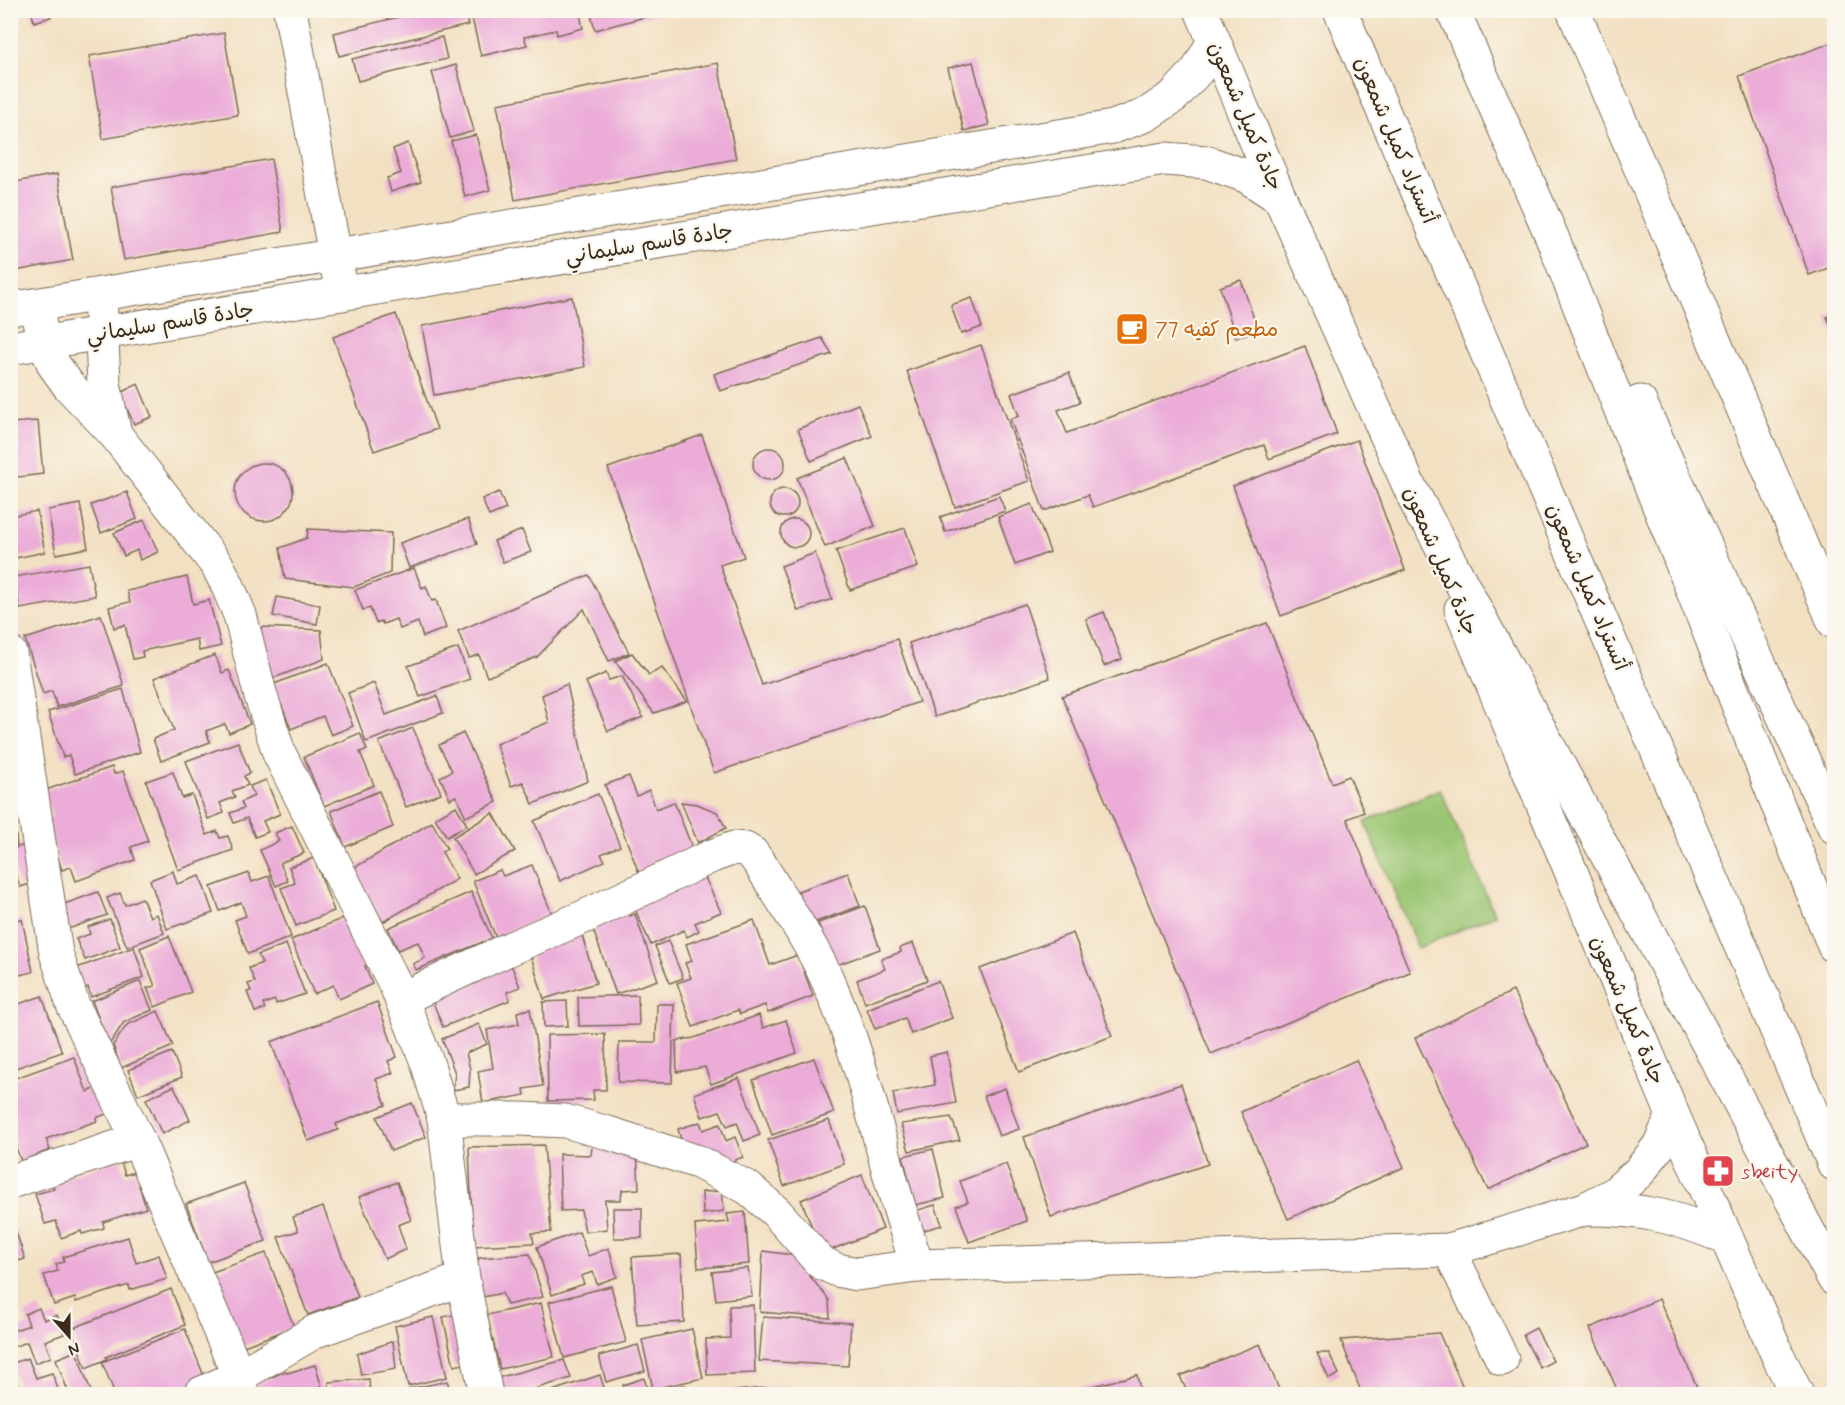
<svg xmlns="http://www.w3.org/2000/svg" width="1845" height="1405" font-family="Mynerve,'Playpen Sans Arabic',sans-serif">
  <style>
    .green { fill: #9bc673; stroke: #6b7848; stroke-width: 1.5 }
    .building { fill: #ebacd8 }
    .lines { fill: none; stroke-linecap: round; stroke-linejoin: round }
    .street-casing { stroke: #7b6a57; stroke-width: 35 }
    .secondary-casing { stroke: #7b6a57; stroke-width: 35 }
    .highway-casing { stroke: #7b6a57; stroke-width: 35 }
    .street { stroke: #fff; stroke-width: 33 }
    .secondary { stroke: #fff; stroke-width: 33 }
    .highway { stroke: #fff; stroke-width: 33 }
    .labels { text-anchor: middle; stroke-width: 4.5; stroke-linejoin: round; paint-order: stroke }
    .street-label { font-size: 21px; fill: #3b2a1e; stroke: #fbf7ec }
    .food-label { font-size: 21px; fill: #c56008; stroke: #fbf7ec; text-anchor: start }
    .health-label { font-size: 21px; fill: #be3a42; stroke: #fbf7ec; text-anchor: start }
  </style>
  <rect width="100%" height="100%" fill="#fbf7ec"/>
  <filter id="ink" filterUnits="userSpaceOnUse"><feTurbulence type="fractalNoise" baseFrequency=".0167" numOctaves="2"/><feDisplacementMap in="SourceGraphic" scale="12" xChannelSelector="R" yChannelSelector="G"/><feConvolveMatrix kernelMatrix="1 2 1 2 8 2 1 2 1" color-interpolation-filters="sRGB"/></filter>
  <filter id="wash" filterUnits="userSpaceOnUse"><feTurbulence type="fractalNoise" baseFrequency=".008" numOctaves="4" result="noise"/><feDisplacementMap in="SourceGraphic" scale="24" xChannelSelector="R" yChannelSelector="G"/><feGaussianBlur stdDeviation="1.35" result="paint"/><feColorMatrix in="noise" values="0 0 0 0 0 0 0 0 0 0 0 0 0 0 0 0 0 1.4 0 .05"/><feComposite in="paint" operator="in"/></filter>
  <g filter="url(#wash)">
    <rect width="100%" height="100%" fill="#f2e0c2"/>
    <path class="green" d="M1440,789L1495,915L1418,948L1365,822Z"/>
    <g id="blocks">
      <g class="building">
        <path d="M31,10H48L51,17L34,22Z"/>
        <path d="M426,10H464L468,25L339,56L334,33Z"/>
        <path d="M470,10H579L583,28L557,35L556,30L524,37L527,45L481,56Z"/>
        <path d="M672,10L595,30L590,11L592,10Z"/>
        <path d="M224,33L238,115L103,139L89,56Z"/>
        <path d="M442,37L447,59L358,81L352,59Z"/>
        <path d="M1834,42V266L1809,275L1739,76Z"/>
        <path d="M973,62L989,125L964,131L948,68Z"/>
        <path d="M718,63L736,159L515,200L497,104Z"/>
        <path d="M456,65L474,131L450,138L432,72Z"/>
        <path d="M12,120L15,138L10,139V121Z"/>
        <path d="M476,135L490,190L465,197L451,141Z"/>
        <path d="M408,143L421,182L391,192L387,178L401,173L393,149Z"/>
        <path d="M271,159L283,232L124,260L111,187Z"/>
        <path d="M57,174L73,260L10,272V183Z"/>
        <path d="M1241,280L1258,331L1236,338L1220,287Z"/>
        <path d="M572,297L585,367L434,395L422,326Z"/>
        <path d="M972,298L982,327L961,334L951,305Z"/>
        <path d="M396,314L437,429L374,451L333,337Z"/>
        <path d="M1834,314V333L1827,317Z"/>
        <path d="M822,338L832,354L720,391L714,374Z"/>
        <path d="M981,345L1029,481L955,507L907,371Z"/>
        <path d="M1305,346L1337,434L1269,459L1264,445L1093,507L1088,495L1044,511L1010,419L1019,416L1011,394L1069,373L1080,402L1058,410L1067,433Z"/>
        <path d="M138,384L152,417L134,424L120,393Z"/>
        <path d="M858,404L872,436L811,461L798,429Z"/>
        <path d="M38,421L43,474L10,478V423Z"/>
        <path d="M702,435L744,557L720,565L762,685L897,639L919,702L714,773L608,468Z"/>
        <path d="M1357,440L1405,570L1281,616L1233,486Z"/>
        <circle cx="769" cy="464" r="16"/>
        <path d="M847,458L875,526L825,547L797,478Z"/>
        <circle cx="264" cy="492" r="29"/>
        <circle cx="784" cy="503" r="14"/>
        <path d="M127,492L137,519L101,533L91,505Z"/>
        <path d="M499,492L506,509L489,516L482,499Z"/>
        <path d="M999,496L1005,511L945,532L940,517Z"/>
        <path d="M80,504L88,548L56,554L48,510Z"/>
        <path d="M1032,504L1050,552L1015,565L998,517Z"/>
        <path d="M37,511L45,552L11,559L10,516Z"/>
        <path d="M468,519L477,544L409,568L400,543Z"/>
        <circle cx="795" cy="533" r="14"/>
        <path d="M144,520L158,552L140,560L137,550L124,556L114,533Z"/>
        <path d="M905,528L918,567L850,590L836,551Z"/>
        <path d="M308,529L391,533L390,573L354,587L285,579L280,548L307,538Z"/>
        <path d="M522,530L531,552L503,562L494,541Z"/>
        <path d="M815,553L832,599L798,611L781,566Z"/>
        <path d="M89,564L95,596L20,609L14,577Z"/>
        <path d="M414,568L422,588L426,586L432,601L436,600L446,628L423,637L418,622L400,629L396,619L383,624L381,621L376,623L370,608L363,610L355,590Z"/>
        <path d="M589,575L629,653L609,661L584,609L537,657L487,677L479,655L469,658L458,631Z"/>
        <path d="M187,577L193,604L209,600L221,646L199,651L197,639L142,651L143,657L133,659L125,625L114,628L109,607L130,602L127,591Z"/>
        <path d="M277,597L320,605L317,624L273,616Z"/>
        <path d="M1025,604L1050,678L935,717L909,643Z"/>
        <path d="M1104,612L1122,659L1104,666L1086,619Z"/>
        <path d="M101,615L124,686L57,707L52,691L43,694L25,639Z"/>
        <path d="M1267,623L1332,783L1349,776L1364,812L1347,819L1410,972L1211,1054L1062,696Z"/>
        <path d="M261,627L321,630L324,659L266,681Z"/>
        <path d="M458,648L470,679L420,697L408,666Z"/>
        <path d="M632,653L649,675L662,668L687,701L654,713L615,661Z"/>
        <path d="M215,655L222,673L229,670L250,724L229,733L225,724L206,731L210,742L161,761L153,739L174,730L154,678Z"/>
        <path d="M328,663L353,726L331,735L323,716L291,729L282,706L278,707L269,686Z"/>
        <path d="M606,673L609,680L622,676L643,717L608,731L586,682Z"/>
        <path d="M374,683L386,715L437,696L443,713L366,742L348,693Z"/>
        <path d="M567,684L588,781L533,804L523,782L511,786L496,744L549,722L542,695Z"/>
        <path d="M123,689L140,752L75,774L69,755L63,757L48,712Z"/>
        <path d="M413,728L441,793L406,807L379,742Z"/>
        <path d="M360,733L367,750L360,752L374,785L324,806L304,757Z"/>
        <path d="M463,733L497,802L466,817L456,796L450,799L440,777L452,771L439,745Z"/>
        <path d="M238,742L250,773L244,776L248,785L232,791L235,797L220,803L224,813L208,819L186,761Z"/>
        <path d="M112,767L114,774L123,771L148,841L131,847L135,860L76,881L71,867L62,870L45,820L52,817L43,791Z"/>
        <path d="M173,772L182,798L192,795L207,835L217,831L220,838L228,836L233,850L178,870L146,781Z"/>
        <path d="M629,776L637,796L649,790L656,809L674,802L694,852L639,873L605,785Z"/>
        <path d="M266,780L280,814L263,821L268,832L255,837L247,818L234,823L230,813L244,808L241,802L254,796L250,786Z"/>
        <path d="M379,791L393,827L345,847L331,811Z"/>
        <path d="M598,794L620,846L601,854L605,861L560,881L534,821Z"/>
        <path d="M681,802L697,804L717,812L726,828L698,843Z"/>
        <path d="M456,806L467,825L447,837L435,818Z"/>
        <path d="M11,807L15,820L10,822V808Z"/>
        <path d="M493,813L515,851L474,874L453,837Z"/>
        <path d="M432,822L447,849L442,852L457,879L383,922L352,869Z"/>
        <path d="M292,826L304,853L280,863L288,881L276,886L260,850L279,841L275,833Z"/>
        <path d="M15,828L17,845L10,846V829Z"/>
        <path d="M29,844L40,881L20,887L10,857V849Z"/>
        <path d="M314,858L334,911L296,926L281,888L295,883L289,867Z"/>
        <path d="M532,865L552,914L496,938L473,881L500,870L503,876Z"/>
        <path d="M700,867L721,912L695,923L699,931L687,937L684,930L651,945L630,898Z"/>
        <path d="M173,871L177,884L200,876L213,913L167,929L150,880Z"/>
        <path d="M249,873L252,882L269,876L291,937L248,954L235,920L246,916L241,902L220,911L211,887Z"/>
        <path d="M848,873L860,906L810,924L798,891Z"/>
        <path d="M98,892L107,915L68,929L59,906Z"/>
        <path d="M471,892L492,938L416,970L413,964L425,958L418,942L398,950L388,928Z"/>
        <path d="M120,893L125,905L142,898L150,917L157,914L164,933L127,947L107,898Z"/>
        <path d="M865,906L880,949L834,966L818,923Z"/>
        <path d="M629,911L630,916L635,914L658,980L616,994L591,924Z"/>
        <path d="M348,916L370,964L365,966L372,984L339,999L333,985L314,994L291,940Z"/>
        <path d="M22,919L33,972L10,977V921Z"/>
        <path d="M110,919L120,947L85,960L76,939L90,934L88,927Z"/>
        <path d="M754,920L770,965L798,955L813,996L768,1013L765,1005L740,1014L738,1010L693,1027L677,983L691,978L685,963L692,961L686,944Z"/>
        <path d="M581,932L596,983L544,999L528,947Z"/>
        <path d="M1073,933L1112,1036L1019,1072L980,969Z"/>
        <path d="M169,936L191,992L155,1007L147,988L155,986L140,948Z"/>
        <path d="M668,941L683,978L670,983L655,946Z"/>
        <path d="M913,943L927,980L865,1003L857,980L885,969L881,959L901,952L900,948Z"/>
        <path d="M286,944L305,994L276,1004L275,1000L263,1004L265,1009L255,1012L247,992L251,991L248,984L255,982L249,968L262,963L258,955Z"/>
        <path d="M134,947L144,977L91,997L88,987L82,990L74,969Z"/>
        <path d="M510,962L520,987L507,992L510,1000L443,1027L432,1000L478,982L476,976Z"/>
        <path d="M140,981L152,1010L124,1022L109,1045L92,1001Z"/>
        <path d="M938,981L952,1018L911,1034L905,1018L875,1029L867,1009Z"/>
        <path d="M1513,991L1586,1143L1488,1190L1415,1038Z"/>
        <path d="M638,995L639,1025L579,1026L578,997Z"/>
        <path d="M42,996L62,1052L10,1070V1007Z"/>
        <path d="M567,1001L568,1026L544,1027L543,1002Z"/>
        <path d="M377,1002L397,1057L388,1061L393,1073L376,1079L386,1105L336,1124L338,1130L308,1141L271,1042Z"/>
        <path d="M657,1004H674L672,1083L618,1082L619,1042H656Z"/>
        <path d="M530,1009L543,1086L524,1089L525,1095L483,1103L478,1071L493,1068L487,1030L519,1024L517,1012Z"/>
        <path d="M158,1011L173,1046L121,1068L113,1045L127,1025Z"/>
        <path d="M759,1015L763,1028L786,1020L797,1053L711,1084L705,1067L677,1072L676,1041L694,1038Z"/>
        <path d="M479,1024L487,1044L466,1053L470,1069L469,1087L453,1090L455,1073L442,1039Z"/>
        <path d="M605,1034L606,1090H593L594,1100L548,1101L547,1035Z"/>
        <path d="M172,1052L182,1077L138,1095L128,1070Z"/>
        <path d="M947,1052L956,1103L897,1114L893,1093L935,1085L930,1056Z"/>
        <path d="M74,1057L87,1092L100,1087L109,1113L96,1118L97,1121L46,1139L50,1150L21,1161L10,1132V1080Z"/>
        <path d="M814,1058L834,1113L772,1135L753,1080Z"/>
        <path d="M1356,1060L1404,1167L1288,1219L1241,1112Z"/>
        <path d="M739,1078L760,1135L744,1141L737,1122L727,1126L720,1111L702,1117L694,1094Z"/>
        <path d="M1181,1084L1208,1164L1051,1217L1024,1137Z"/>
        <path d="M174,1086L190,1120L162,1134L146,1099Z"/>
        <path d="M1005,1088L1019,1129L999,1136L984,1096Z"/>
        <path d="M412,1103L426,1137L391,1151L377,1117Z"/>
        <path d="M951,1117L960,1140L909,1151L901,1124Z"/>
        <path d="M829,1120L844,1164L784,1186L768,1140Z"/>
        <path d="M700,1122L703,1130L720,1124L726,1141L735,1137L743,1157L728,1163L682,1143L678,1129Z"/>
        <path d="M544,1145L551,1232L532,1233L534,1243L473,1246L469,1147Z"/>
        <path d="M592,1146L637,1150L639,1189L622,1190L621,1200H605L607,1229L585,1232L581,1210L561,1211L559,1154L591,1155Z"/>
        <path d="M933,1149L945,1198L915,1205L903,1156Z"/>
        <path d="M120,1159L125,1175L135,1172L146,1208L103,1222L104,1228L82,1234L81,1231L61,1238L56,1221L45,1224L35,1194L54,1189L51,1181Z"/>
        <path d="M1006,1164L1027,1221L969,1242L956,1206L968,1202L960,1181Z"/>
        <path d="M862,1175L883,1229L823,1253L801,1200Z"/>
        <path d="M397,1182L411,1220L398,1225L406,1249L385,1259L359,1197Z"/>
        <path d="M244,1183L266,1241L208,1262L186,1204Z"/>
        <path d="M722,1191L724,1211L703,1214L702,1192Z"/>
        <path d="M935,1205L942,1225L921,1231L915,1211Z"/>
        <path d="M323,1207L358,1297L308,1315L278,1237L298,1231L293,1217Z"/>
        <path d="M613,1208H642V1238H614Z"/>
        <path d="M745,1212L749,1264L698,1268L695,1225L729,1222L727,1214Z"/>
        <path d="M11,1217L25,1259L11,1263L16,1278L10,1280Z"/>
        <path d="M579,1232L588,1256L609,1248L617,1277L597,1284L593,1272L581,1276L584,1284L552,1295L537,1247Z"/>
        <path d="M128,1237L136,1263L159,1255L167,1279L130,1290L129,1285L76,1302L75,1298L54,1305L44,1275L58,1271L56,1264L64,1262L63,1257Z"/>
        <path d="M763,1251L793,1255L829,1300L830,1318L760,1312Z"/>
        <path d="M266,1253L294,1327L236,1349L207,1274Z"/>
        <path d="M530,1254L543,1297L507,1305L502,1293L478,1298L473,1276L479,1258Z"/>
        <path d="M681,1254L684,1322L637,1325L632,1257Z"/>
        <path d="M748,1268L752,1296L716,1300L712,1272Z"/>
        <path d="M611,1286L626,1342L564,1358L549,1302Z"/>
        <path d="M171,1289L185,1325L106,1357L107,1359L86,1368L71,1329Z"/>
        <path d="M1659,1299L1700,1394H1619L1590,1328Z"/>
        <path d="M541,1303L554,1357L500,1369L487,1315Z"/>
        <path d="M753,1305L755,1373L707,1375L706,1339L730,1338L729,1306Z"/>
        <path d="M39,1308L44,1320L57,1315L64,1334L45,1341L51,1357L35,1363L27,1342L10,1348V1332L29,1325L25,1314Z"/>
        <path d="M464,1313L475,1362L454,1366L443,1317Z"/>
        <path d="M433,1317L447,1377L408,1386L395,1326Z"/>
        <path d="M763,1317L851,1323L848,1366L759,1361Z"/>
        <path d="M1536,1328L1553,1361L1540,1368L1523,1335Z"/>
        <path d="M185,1329L206,1381L171,1394H115L102,1362Z"/>
        <path d="M692,1329L703,1378L653,1389L642,1340Z"/>
        <path d="M1439,1333L1466,1394H1362L1341,1340Z"/>
        <path d="M393,1341L396,1369L361,1375L357,1354Z"/>
        <path d="M1260,1344L1281,1394H1188L1180,1376Z"/>
        <path d="M638,1345L645,1371L606,1382L599,1356Z"/>
        <path d="M76,1351L92,1394H69L56,1359Z"/>
        <path d="M1317,1353H1329L1339,1374L1329,1379Z"/>
        <path d="M28,1358L36,1378L52,1373L60,1394H10V1388L18,1385L10,1364Z"/>
        <path d="M564,1360L571,1378L518,1394H502L497,1378Z"/>
        <path d="M315,1365L324,1394H293L291,1389L277,1394H251L248,1387L286,1371L287,1373Z"/>
        <path d="M600,1375L606,1394H550L549,1392Z"/>
        <path d="M1137,1375L1141,1394H1061Z"/>
        <path d="M644,1378L649,1394H626L623,1385Z"/>
        <path d="M369,1379L370,1394H329V1382Z"/>
        <path d="M447,1381L452,1394H411L409,1389Z"/>
        <path d="M685,1385L687,1394H651Z"/>
        <path d="M786,1386L787,1394H715V1393Z"/>
      </g>
    </g>
  </g>
  <g filter="url(#ink)">
    <use href="#blocks" fill-opacity="0" stroke="#7b6a57" stroke-width="1.5"/>
    <g class="lines">
      <g class="street-casing">
        <g id="street">
          <path d="M290,10L342,294"/>
          <path d="M100,295L104,384L115,434"/>
          <path d="M35,305L44,342L54,365L69,386L115,434L217,565L227,584L240,615L260,693L279,753L396,986L427,1062L444,1119L463,1279L486,1394"/>
          <path d="M10,653L56,953L73,1005L138,1140L239,1376L242,1394"/>
          <path d="M401,999L511,948L586,916L712,856L734,848L745,849L752,853L760,864C783,902 809,939 827,979C854,1038 870,1103 887,1165C896,1199 907,1233 917,1266"/>
          <path d="M444,1119H520L565,1121L608,1133L698,1162L748,1188L776,1212L820,1262L837,1270L857,1274L917,1266L1449,1250L1585,1209L1614,1194L1639,1172L1659,1146L1673,1115"/>
          <path d="M10,1182L138,1140"/>
          <path d="M1587,1209C1643,1209 1674,1216 1726,1238"/>
          <path d="M1449,1250L1502,1359"/>
          <path d="M200,1394L239,1376L316,1331L463,1279"/>
        </g>
      </g>
      <g class="secondary-casing">
        <g id="secondary">
          <path d="M1201,10L1280,198L1423,517"/>
          <path d="M1573,10L1834,622"/>
          <path d="M10,309L1113,127L1146,115L1174,96L1197,71L1214,41"/>
          <path d="M10,348L1165,159L1206,162L1246,176L1280,198"/>
          <path d="M1461,609L1673,1115L1778,1356L1797,1394"/>
        </g>
      </g>
      <g class="highway-casing">
        <g id="highway">
          <path d="M1340,10L1834,1164"/>
          <path d="M1453,10L1552,237L1834,946"/>
          <path d="M1640,402L1834,827"/>
          <path d="M1412,491L1834,1279"/>
        </g>
      </g>
      <use href="#street" class="street"/>
      <use href="#secondary" class="secondary"/>
      <use href="#highway" class="highway"/>
    </g>
  </g>
  <defs>
    <g id="cafe-square" transform="scale(1.725)"><rect x="-9" y="-9" width="18" height="18" rx="4" fill="#e8710a" stroke="#fbf7ec"/><path d="M-5.5-4.5H6V0H3Q3 3.5 0 3.5H-2.5Q-5.5 3.5-5.5 0ZM3-3.2v2h1.7v-2ZM-6 4.5H4V6H-6Z" fill="#fff"/></g>
    <g id="pharmacy-square" transform="scale(1.725)"><rect x="-9" y="-9" width="18" height="18" rx="4" fill="#e0444e" stroke="#fbf7ec"/><path d="M-2-6h4v4h4v4h-4v4h-4v-4h-4v-4h4Z" fill="#fff"/></g>
  </defs>
  <g fill-rule="evenodd">
    <use href="#cafe-square" x="1132" y="329"/>
    <use href="#pharmacy-square" x="1718" y="1171"/>
  </g>
  <g class="labels">
    <g class="street-label">
      <text transform="translate(1246 116) rotate(67)" y="7">جادة كميل شمعون</text>
      <text transform="translate(1396 140) rotate(67)" y="7">أتستراد كميل شمعون</text>
      <text transform="translate(649 243) rotate(-9)" y="7">جادة قاسم سليماني</text>
      <text transform="translate(170 322) rotate(-9)" y="7">جادة قاسم سليماني</text>
      <text transform="translate(1441 561) rotate(67)" y="7">جادة كميل شمعون</text>
      <text transform="translate(1588 587) rotate(67)" y="7">أتستراد كميل شمعون</text>
      <text transform="translate(1628 1010) rotate(67)" y="7">جادة كميل شمعون</text>
    </g>
    <g class="food-label">
      <text x="1155" y="336">مطعم كفيه 77</text>
    </g>
    <g class="health-label">
      <text x="1741" y="1178">sbeity</text>
    </g>
  </g>
  <rect width="1845" height="1405" fill="none" stroke="#fbf7ec" stroke-width="36"/>
  <g transform="translate(69 1336) rotate(159)" stroke="#fbf7ec" stroke-width="4.5" paint-order="stroke">
  <path d="M0-4.5L10 22L0 15L-10 22Z" fill="#3b2a1e"/>
  <text y="-9" font-size="16" font-weight="bold" text-anchor="middle" fill="#3b2a1e">N</text>
  </g>
</svg>
